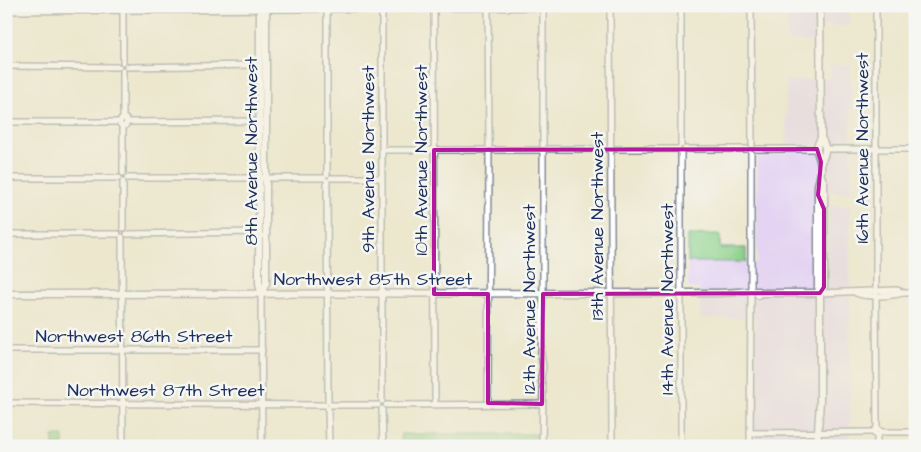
<svg xmlns="http://www.w3.org/2000/svg" width="921" height="452" font-family="'Architects Daughter',sans-serif">
  <style>
    .built { fill: #e4d3f2 }
    .green { fill: #8cd089; stroke: #548074 }
    .lines { fill: none; stroke-linecap: round; stroke-linejoin: round }
    .minor-casing { stroke: #848b96; stroke-width: 8 }
    .major-casing { stroke: #848b96; stroke-width: 9 }
    .minor { stroke: #fff; stroke-width: 5 }
    .major { stroke: #fff; stroke-width: 6 }
    .marked { fill: none; stroke: #b5179e; stroke-width: 4; stroke-linejoin: round }
    .labels { text-anchor: middle; stroke-width: 5; stroke-linejoin: round; paint-order: stroke }
    .street-label { font-size: 18px; fill: #1b2f5e; stroke: #f6f6f2 }
  </style>
  <rect width="100%" height="100%" fill="#f6f6f2"/>
  <filter id="ink" filterUnits="userSpaceOnUse"><feTurbulence type="fractalNoise" baseFrequency=".02" numOctaves="2"/><feDisplacementMap in="SourceGraphic" scale="10" xChannelSelector="R" yChannelSelector="G"/><feConvolveMatrix kernelMatrix="1 2 1 2 8 2 1 2 1" color-interpolation-filters="sRGB"/></filter>
  <filter id="wash" filterUnits="userSpaceOnUse"><feTurbulence type="fractalNoise" baseFrequency=".0096" numOctaves="4" result="noise"/><feDisplacementMap in="SourceGraphic" scale="20" xChannelSelector="R" yChannelSelector="G"/><feGaussianBlur stdDeviation="1.12" result="paint"/><feColorMatrix in="noise" values="0 0 0 0 0 0 0 0 0 0 0 0 0 0 0 0 0 1.4 0 .05"/><feComposite in="paint" operator="in"/></filter>
  <g filter="url(#wash)">
    <rect width="100%" height="100%" fill="#ece7cd"/>
    <g class="built">
      <path d="M790,6H850V25L813,26V41H787L786,13H790Z"/>
      <path d="M830,65H851V192H830L831,206H850V446H755L756,318H700V289L688,288V262H757V154H786V80L830,79Z"/>
    </g>
    <g class="green">
      <path d="M720,234V248H746V262H688V235Z"/>
      <rect x="401" y="434" width="138" height="12"/>
      <rect x="53" y="436" width="10" height="10"/>
    </g>
  </g>
  <g filter="url(#ink)">
    <g class="lines">
      <g class="minor-casing">
        <g id="minor">
          <path d="M123,6V62"/>
          <path d="M543,6V145"/>
          <path d="M610,6L612,446"/>
          <path d="M681,6V145"/>
          <path d="M751,6L752,145"/>
          <path d="M382,7V401"/>
          <path d="M434,7L435,404"/>
          <path d="M488,7L489,146"/>
          <path d="M6,11L726,6"/>
          <path d="M6,66L119,67"/>
          <path d="M127,67L259,65"/>
          <path d="M123,71V118"/>
          <path d="M6,122H119L123,118L126,119L127,123L125,126L122,127L119,122"/>
          <path d="M127,122L259,121"/>
          <path d="M547,149H678"/>
          <path d="M685,149H747"/>
          <path d="M756,149H817"/>
          <path d="M825,149H915"/>
          <path d="M382,150H486"/>
          <path d="M493,150H540"/>
          <path d="M123,173V127"/>
          <path d="M327,174V7"/>
          <path d="M6,178H119"/>
          <path d="M127,178H324"/>
          <path d="M331,178H381"/>
          <path d="M327,181L328,402"/>
          <path d="M123,228V182"/>
          <path d="M6,234H118"/>
          <path d="M127,234L259,232"/>
          <path d="M122,237L123,446"/>
          <path d="M751,291V153"/>
          <path d="M876,291V6"/>
          <path d="M820,293L897,290L904,293H915"/>
          <path d="M856,293C866,298 892,296 903,293"/>
          <path d="M261,295L262,446"/>
          <path d="M876,295L877,429"/>
          <path d="M6,350H262"/>
          <path d="M6,403L325,405"/>
          <path d="M488,403L489,154"/>
          <path d="M331,405H378"/>
          <path d="M386,405L542,404"/>
          <path d="M328,408L329,446"/>
          <path d="M382,409L383,446"/>
          <circle cx="877" cy="432" r="3"/>
          <path d="M881,432H915"/>
          <path d="M750,433L874,432"/>
          <path d="M877,436V446"/>
          <path d="M542,446L543,388L541,378L543,367L541,354L543,288V152"/>
          <path d="M681,446V152"/>
          <path d="M750,446L751,295"/>
        </g>
      </g>
      <g class="major-casing">
        <g id="major">
          <path d="M260,6L259,283L261,294"/>
          <path d="M821,138C827,147 826,153 821,162"/>
          <path d="M820,293L824,287V183L821,176"/>
          <path d="M6,294L715,293C730,293 744,291 759,291L760,293"/>
          <path d="M261,295L266,283V6"/>
          <path d="M758,295L760,293H820"/>
          <path d="M817,446L820,401V293L818,287V185C820,178 822,172 821,165C819,152 813,151 821,138L820,6"/>
        </g>
      </g>
      <use href="#minor" class="minor"/>
      <use href="#major" class="major"/>
    </g>
  </g>
  <path d="M0 0H921V452H0ZM817,149L821,162L818,195L824,209V287L820,293L543,294L542,404L488,403V294H434V150Z" fill="#ece7cd" fill-opacity=".55" fill-rule="evenodd"/>
  <path class="marked" d="M817,149L821,162L818,195L824,209V287L820,293L543,294L542,404L488,403V294H434V150Z"/>
  <g class="labels">
    <g class="street-label">
      <text transform="translate(862 148) rotate(-90)" y="6">16th Avenue Northwest</text>
      <text transform="translate(251 151) rotate(-90)" y="6">8th Avenue Northwest</text>
      <text transform="translate(368 159) rotate(-90)" y="6">9th Avenue Northwest</text>
      <text transform="translate(421 160) rotate(-90)" y="6">10th Avenue Northwest</text>
      <text transform="translate(597 226) rotate(-90)" y="6">13th Avenue Northwest</text>
      <text x="373" y="285">Northwest 85th Street</text>
      <text transform="translate(529 299) rotate(-90)" y="6">12th Avenue Northwest</text>
      <text transform="translate(667 299) rotate(-90)" y="6">14th Avenue Northwest</text>
      <text x="134" y="342">Northwest 86th Street</text>
      <text x="166" y="396">Northwest 87th Street</text>
    </g>
  </g>
  <rect width="921" height="452" fill="none" stroke="#f6f6f2" stroke-width="25"/>
</svg>
